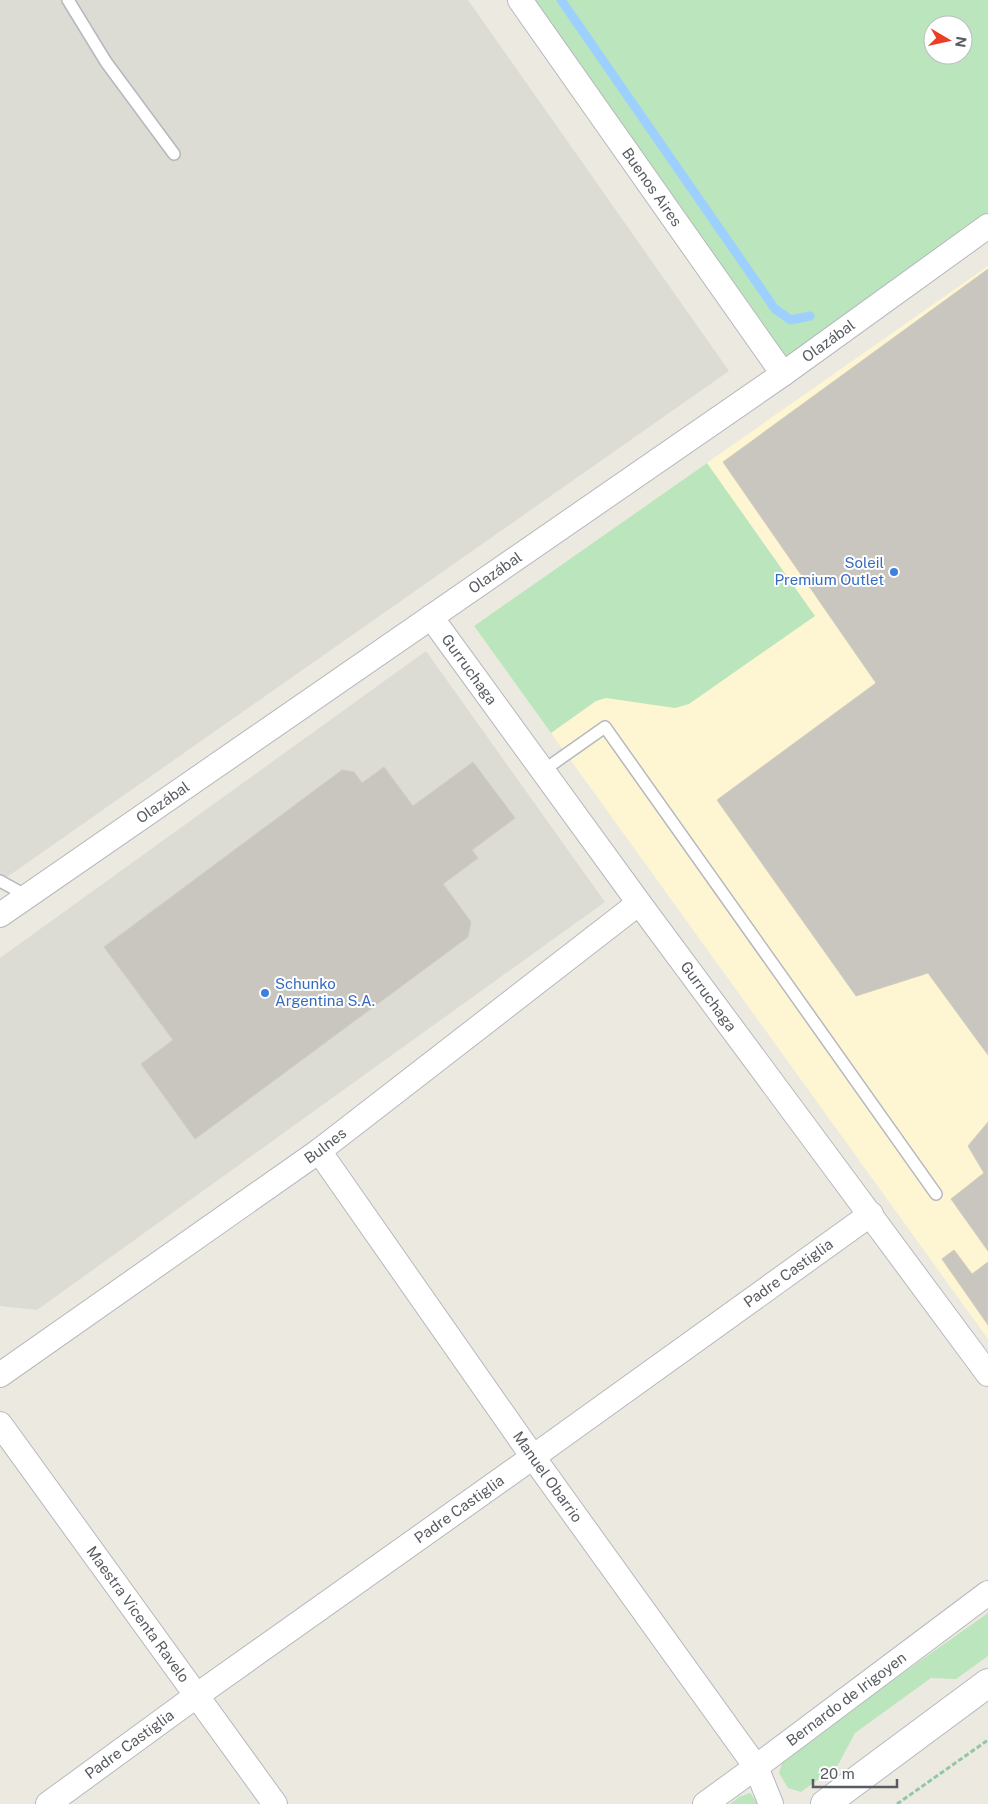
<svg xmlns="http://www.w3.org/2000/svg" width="988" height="1804" font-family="'Public Sans',sans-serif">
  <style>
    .commercial { fill: #fef6d2 }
    .industrial { fill: #dcdbd4 }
    .green { fill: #bbe5bc; fill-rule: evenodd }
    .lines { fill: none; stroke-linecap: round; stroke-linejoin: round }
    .stream { stroke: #9dd0ff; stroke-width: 9 }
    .building { fill: #c9c6bf; stroke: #d1ccbe }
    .lane-casing { stroke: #b5b8bd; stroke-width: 14 }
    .street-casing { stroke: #b5b8bd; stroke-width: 26 }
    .secondary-casing { stroke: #b6b9bf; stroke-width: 30 }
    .path { stroke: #94c6a4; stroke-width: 3; stroke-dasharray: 5 2.5; stroke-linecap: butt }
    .lane { stroke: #fff; stroke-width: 11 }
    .street { stroke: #fff; stroke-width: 24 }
    .secondary { stroke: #fff; stroke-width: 28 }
    .shop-dot { fill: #3f7fe0; stroke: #fff; stroke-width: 2 }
    .labels { text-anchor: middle; stroke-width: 4; stroke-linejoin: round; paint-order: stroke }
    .street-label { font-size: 15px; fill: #585c61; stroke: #fff }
    .shop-label { font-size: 15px; fill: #366cbe; stroke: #fff; text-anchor: end }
  </style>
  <rect width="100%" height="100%" fill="#eceae0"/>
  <path class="commercial" d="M988,266V1339L474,626Z"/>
  <g class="industrial">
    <path d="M0,0H468L729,371L0,882Z"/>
    <path d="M426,651L605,902L37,1310L0,1306V958Z"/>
  </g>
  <g class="green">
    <path d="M520,0H988V226L783,374ZM933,25H963V55H933Z"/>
    <path d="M707,463L815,616L689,704L675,708L606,698L596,701L551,733L474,626Z"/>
    <path d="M988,1613V1656L956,1679L931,1678L855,1733L838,1765L801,1792L788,1788L779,1773L784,1757Z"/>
    <path d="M750,1793L758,1804H730L739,1797Z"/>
  </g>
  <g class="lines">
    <path class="stream" d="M561,0L775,309L791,320L810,316"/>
  </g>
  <g class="building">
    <path d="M988,269V1055L928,973L856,996L717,800L876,683L723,462Z"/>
    <path d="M473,762L515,818L472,850L478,858L443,884L471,922L468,937L195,1139L141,1064L173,1040L104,947L342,770L354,772L362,783L384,767L413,806Z"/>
    <path d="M988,1122V1251L951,1199L984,1173L968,1146Z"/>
    <path d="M954,1250L972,1274L988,1262V1325L942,1259Z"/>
  </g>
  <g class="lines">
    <g class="lane-casing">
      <g id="lane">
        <path d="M68,0L106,62L174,154"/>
        <path d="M544,770L605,727L936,1194"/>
        <path d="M0,881L27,896"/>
      </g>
    </g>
    <g class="street-casing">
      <g id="street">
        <path id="s1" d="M520,0L783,374"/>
        <path id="s2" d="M431,617L639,903L988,1374"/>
        <path id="s3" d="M0,915L783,374L988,226"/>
        <path id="s4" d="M319,1151L533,1457L756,1767L771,1804"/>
        <path id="s5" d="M0,1375L319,1151L639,903"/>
        <path id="s6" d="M0,1424L275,1804"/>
        <path id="s7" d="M48,1804L196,1696L533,1457L871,1214"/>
        <path id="s8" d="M705,1804L756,1767L988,1593"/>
      </g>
    </g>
    <g class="secondary-casing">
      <path id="secondary" d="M825,1804L988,1683"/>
    </g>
    <path class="path" d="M897,1804L988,1740"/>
    <use href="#lane" class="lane"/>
    <use href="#street" class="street"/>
    <use href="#secondary" class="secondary"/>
  </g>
  <g class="shop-dot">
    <circle cx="894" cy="572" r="5"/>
    <circle cx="265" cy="993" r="5"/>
  </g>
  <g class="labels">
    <g class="street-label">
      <text dy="5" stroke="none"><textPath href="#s1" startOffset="229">Buenos Aires</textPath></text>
      <text dy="5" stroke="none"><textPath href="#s3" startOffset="1008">Olazábal</textPath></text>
      <text dy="5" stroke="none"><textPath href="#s3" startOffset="602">Olazábal</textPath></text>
      <text dy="5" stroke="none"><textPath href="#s2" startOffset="65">Gurruchaga</textPath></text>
      <text dy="5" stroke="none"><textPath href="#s3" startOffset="198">Olazábal</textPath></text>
      <text dy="5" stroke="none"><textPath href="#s2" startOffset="470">Gurruchaga</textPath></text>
      <text dy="5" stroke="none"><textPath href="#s5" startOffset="398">Bulnes</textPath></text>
      <text dy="5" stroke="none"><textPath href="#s7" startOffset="911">Padre Castiglia</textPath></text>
      <text dy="5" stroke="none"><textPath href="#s4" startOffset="398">Manuel Obarrio</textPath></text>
      <text dy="5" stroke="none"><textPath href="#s7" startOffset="506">Padre Castiglia</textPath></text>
      <text dy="5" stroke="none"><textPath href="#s6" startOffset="235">Maestra Vicenta Ravelo</textPath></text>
      <text dy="5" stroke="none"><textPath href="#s8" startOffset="176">Bernardo de Irigoyen</textPath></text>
      <text dy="5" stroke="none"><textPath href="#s7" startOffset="101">Padre Castiglia</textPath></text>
    </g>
    <g class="shop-label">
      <text x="884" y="568">Soleil<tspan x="884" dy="17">Premium Outlet</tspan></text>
      <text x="275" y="989" text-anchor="start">Schunko<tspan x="275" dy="17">Argentina S.A.</tspan></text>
    </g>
  </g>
  <g transform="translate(948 40) rotate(99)"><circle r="24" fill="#ffffff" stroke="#bcbec0"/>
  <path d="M0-4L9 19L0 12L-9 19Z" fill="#ec3d26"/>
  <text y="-8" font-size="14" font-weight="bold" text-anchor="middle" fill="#585c61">N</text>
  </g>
  <path d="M813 1779v8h84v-8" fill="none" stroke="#585c61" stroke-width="2.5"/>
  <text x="820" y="1779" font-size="15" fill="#585c61" stroke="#ffffff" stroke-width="4" paint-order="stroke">20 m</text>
</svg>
